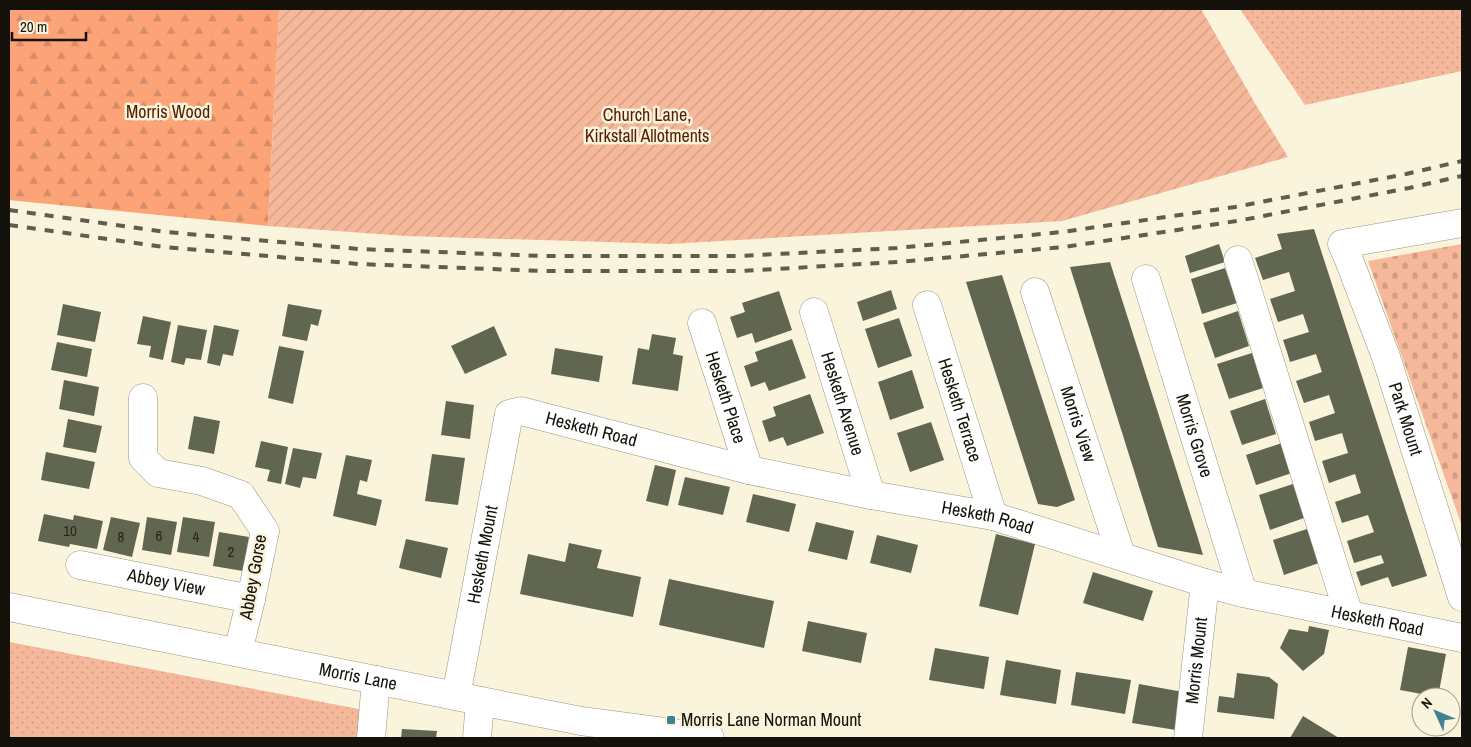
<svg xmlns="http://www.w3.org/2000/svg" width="1471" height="747" font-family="'Archivo Narrow',sans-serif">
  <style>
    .forest { fill: url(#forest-firs) }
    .cemetery { fill: url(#cemetery-stones) }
    .park { fill: url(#park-dots) }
    .garden { fill: url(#garden-furrows) }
    .building { fill: #616651 }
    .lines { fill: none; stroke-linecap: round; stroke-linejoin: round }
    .minor-casing { stroke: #9a947e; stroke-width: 29 }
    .minor { stroke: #fff; stroke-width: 28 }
    .rail { stroke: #605c4f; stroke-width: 4; stroke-dasharray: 9 9; stroke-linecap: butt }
    .poi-dot { fill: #3f8392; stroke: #fbf4dc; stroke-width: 2 }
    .labels { text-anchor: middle; stroke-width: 5; stroke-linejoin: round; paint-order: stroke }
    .number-label { font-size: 15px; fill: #27271c }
    .park-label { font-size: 18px; fill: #531d00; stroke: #fbf4dc }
    .street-label { font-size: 18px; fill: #14120a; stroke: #fbf4dc }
    .poi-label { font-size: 18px; fill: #14120a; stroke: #fbf4dc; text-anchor: start }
  </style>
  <defs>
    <pattern id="forest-firs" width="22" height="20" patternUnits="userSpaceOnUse" patternTransform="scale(1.25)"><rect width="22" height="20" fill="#fca377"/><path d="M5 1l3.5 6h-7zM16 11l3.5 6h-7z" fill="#d78b66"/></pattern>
    <pattern id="cemetery-stones" width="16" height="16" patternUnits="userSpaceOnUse" patternTransform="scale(1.25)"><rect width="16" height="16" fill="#f6b89a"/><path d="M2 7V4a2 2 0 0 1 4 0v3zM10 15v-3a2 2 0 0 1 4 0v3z" fill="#d29d83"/></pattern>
    <pattern id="park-dots" width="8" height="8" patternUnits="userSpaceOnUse" patternTransform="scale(1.25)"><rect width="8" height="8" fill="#f6b89a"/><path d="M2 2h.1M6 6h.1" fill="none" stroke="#d29d83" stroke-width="1.8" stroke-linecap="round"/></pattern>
    <pattern id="garden-furrows" width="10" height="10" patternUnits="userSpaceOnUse" patternTransform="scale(1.25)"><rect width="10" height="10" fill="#f6b89a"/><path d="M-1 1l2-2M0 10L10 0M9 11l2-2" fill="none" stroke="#d29d83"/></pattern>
  </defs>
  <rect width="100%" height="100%" fill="#fbf4dc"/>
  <path class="forest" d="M9,9H279L268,226L9,200Z"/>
  <path class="cemetery" d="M1462,244V526L1368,261Z"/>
  <g class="park">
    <path d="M1240,9H1462V71L1305,105Z"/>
    <path d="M9,642L364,710L361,738H9Z"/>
  </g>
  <path class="garden" d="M279,9H1201L1256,105L1288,157L1062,221L669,244L406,236L268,226Z"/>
  <g class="building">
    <path d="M1314,229L1427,576L1392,587L1388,577L1361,586L1356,572L1384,563L1381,555L1354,563L1347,541L1374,532L1368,515L1342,523L1335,502L1361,493L1355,474L1329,483L1322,461L1348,453L1342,433L1315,441L1309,422L1335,413L1329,395L1304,403L1296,381L1322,372L1316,354L1290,362L1287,352L1283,340L1309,332L1303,314L1278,322L1270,299L1295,291L1289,272L1263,280L1255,258L1282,249L1277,234Z"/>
    <path d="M1219,244L1225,262L1190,273L1185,256Z"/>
    <path d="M1110,262L1197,535L1203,555L1158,547L1070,267Z"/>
    <path d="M1225,268L1237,303L1202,314L1191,279Z"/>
    <path d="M1002,275L1075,500L1057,507L1038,504L966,282Z"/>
    <path d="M891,290L897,309L863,321L857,302Z"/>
    <path d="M779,291L792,330L755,343L752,333L737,338L730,317L745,312L742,303Z"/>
    <path d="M63,304L101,312L95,342L57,335Z"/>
    <path d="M288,304L322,310L318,326L311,324L307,341L282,336Z"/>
    <path d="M1238,311L1249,346L1215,358L1203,323Z"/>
    <path d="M143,316L171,322L163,360L149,357L151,346L137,344Z"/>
    <path d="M899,318L912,356L878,368L865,329Z"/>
    <path d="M178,325L207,330L201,360L186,358L184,365L171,362Z"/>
    <path d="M214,325L239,330L233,356L223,354L220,366L207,363Z"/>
    <path d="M494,326L507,355L465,374L451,346Z"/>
    <path d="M652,334L676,338L673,354L683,356L678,391L632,384L638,348L649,350Z"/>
    <path d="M792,339L806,378L769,391L765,382L751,387L744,366L758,361L755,352Z"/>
    <path d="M57,342L92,349L87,377L51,370Z"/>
    <path d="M279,346L304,351L293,404L268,398Z"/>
    <path d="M555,348L603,356L599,382L551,374Z"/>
    <path d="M1252,353L1263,388L1229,399L1217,364Z"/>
    <path d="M912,370L924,408L890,420L878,382Z"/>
    <path d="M64,380L99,387L94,416L59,409Z"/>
    <path d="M810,394L824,433L787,446L783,437L769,442L762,421L776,416L773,407Z"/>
    <path d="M1265,399L1276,434L1242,445L1230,411Z"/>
    <path d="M446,401L474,405L470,439L441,435Z"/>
    <path d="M194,416L220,421L214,454L188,449Z"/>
    <path d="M68,419L102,426L96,453L63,447Z"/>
    <path d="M931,422L944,460L910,472L897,433Z"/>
    <path d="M261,441L288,447L281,484L267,481L270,470L255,467Z"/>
    <path d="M1282,443L1292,473L1256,485L1246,455Z"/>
    <path d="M293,448L322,453L316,479L303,477L300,488L285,484Z"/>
    <path d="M46,452L95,462L89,489L41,480Z"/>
    <path d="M432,454L465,458L458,505L425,501Z"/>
    <path d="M346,455L372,460L367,482L360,480L357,494L382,500L376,526L333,516Z"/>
    <path d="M655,465L676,470L668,506L646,501Z"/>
    <path d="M685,477L730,487L723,515L678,505Z"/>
    <path d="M1293,484L1304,518L1270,530L1259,495Z"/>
    <path d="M753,494L796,504L789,532L746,522Z"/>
    <path d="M44,514L73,520L74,515L103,521L97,549L70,544L69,547L38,541Z"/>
    <path d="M111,517L140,523L132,557L103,550Z"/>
    <path d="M147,517L177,522L171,555L142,550Z"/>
    <path d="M183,517L215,522L209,557L177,552Z"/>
    <path d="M816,522L854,531L847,560L808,551Z"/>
    <path d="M1307,529L1319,563L1284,575L1273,540Z"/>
    <path d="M219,532L249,537L243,571L213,566Z"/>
    <path d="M996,534L1035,544L1018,615L979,606Z"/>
    <path d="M877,535L918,545L911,573L870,563Z"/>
    <path d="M406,539L448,548L441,578L399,568Z"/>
    <path d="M569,543L602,550L597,568L641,577L633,617L520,594L528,554L565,562Z"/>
    <path d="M1093,572L1153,591L1143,621L1083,603Z"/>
    <path d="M669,579L774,601L764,648L659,625Z"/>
    <path d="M808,621L867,633L861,663L802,651Z"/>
    <path d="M1309,626L1329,630L1324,654L1303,671L1280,648L1289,629L1308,632Z"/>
    <path d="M1408,647L1446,654L1438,697L1400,690Z"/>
    <path d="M935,648L989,657L984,689L929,680Z"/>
    <path d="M1006,660L1061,670L1056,704L1000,695Z"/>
    <path d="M1076,672L1131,680L1125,714L1071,705Z"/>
    <path d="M1237,673L1269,677L1278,684L1274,719L1217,712L1219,696L1234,698Z"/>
    <path d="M1139,684L1183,692L1176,730L1132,723Z"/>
    <path d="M1303,716L1339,738H1290Z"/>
    <path d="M402,729L437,731L436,738H401Z"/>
  </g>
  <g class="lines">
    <g class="minor-casing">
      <g id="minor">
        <path id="s1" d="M1462,223L1342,244L1349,260L1386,357L1462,597"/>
        <path d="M1238,260L1349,615"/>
        <path id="s2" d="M1146,279L1243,593"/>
        <path id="s3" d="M1035,292L1121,555"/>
        <path id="s4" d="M927,305L993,516"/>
        <path id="s5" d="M814,312L871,495"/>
        <path id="s6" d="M702,323L749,470"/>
        <path d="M143,398V458L158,473L202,481L241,495L265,531L251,599L238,652"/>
        <path id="s7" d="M80,565L251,599"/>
        <path id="s8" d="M9,607L581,721L710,738"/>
        <path id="s9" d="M456,696L509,414L521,411L749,470L871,495L993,516L1205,583L1243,593L1462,638"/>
        <path d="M371,738L376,680"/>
        <path d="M477,738L480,701"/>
        <path id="s10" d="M1188,738L1205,583"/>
      </g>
    </g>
    <use href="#minor" class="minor"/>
    <g class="rail">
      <path d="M9,210L166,232L359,249L543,256H738L897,248L1062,232L1235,207L1406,174L1462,161"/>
      <path d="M9,225L164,247L359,264L543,271H739L898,262L1064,247L1237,221L1409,188L1462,176"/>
    </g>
  </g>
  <rect class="poi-dot" x="666" y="715" width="10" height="10" rx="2.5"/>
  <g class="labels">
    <g class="number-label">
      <text x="70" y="536">10</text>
      <text x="159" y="541">6</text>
      <text x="121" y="542">8</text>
      <text x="196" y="542">4</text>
      <text x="231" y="557">2</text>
    </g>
    <g class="park-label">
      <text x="168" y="118">Morris Wood</text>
      <text x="647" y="121">Church Lane,<tspan x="647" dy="21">Kirkstall Allotments</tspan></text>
    </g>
    <g class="street-label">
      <text dy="6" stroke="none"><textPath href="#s6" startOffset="78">Hesketh Place</textPath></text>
      <text dy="6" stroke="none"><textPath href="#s5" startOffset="96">Hesketh Avenue</textPath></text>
      <text dy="6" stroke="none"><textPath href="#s4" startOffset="110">Hesketh Terrace</textPath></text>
      <text dy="6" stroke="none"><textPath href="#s1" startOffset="308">Park Mount</textPath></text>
      <text dy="6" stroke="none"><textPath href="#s3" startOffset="139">Morris View</textPath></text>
      <text dy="6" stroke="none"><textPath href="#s9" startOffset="372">Hesketh Road</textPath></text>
      <text dy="6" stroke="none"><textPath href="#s2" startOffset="164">Morris Grove</textPath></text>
      <text dy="6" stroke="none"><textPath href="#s9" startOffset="778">Hesketh Road</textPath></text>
      <text dy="6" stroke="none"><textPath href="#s9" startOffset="144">Hesketh Mount</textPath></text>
      <text transform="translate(253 577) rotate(-80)" y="6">Abbey Gorse</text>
      <text dy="6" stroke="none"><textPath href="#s7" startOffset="88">Abbey View</textPath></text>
      <text dy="6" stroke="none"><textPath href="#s9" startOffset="1182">Hesketh Road</textPath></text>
      <text dy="6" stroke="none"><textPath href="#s10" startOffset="78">Morris Mount</textPath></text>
      <text dy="6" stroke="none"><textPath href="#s8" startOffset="356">Morris Lane</textPath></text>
    </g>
    <g class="poi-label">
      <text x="681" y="726">Morris Lane Norman Mount</text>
    </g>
  </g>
  <rect width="1471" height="747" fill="none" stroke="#14120a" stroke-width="20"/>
  <g transform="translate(1436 712) rotate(314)"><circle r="24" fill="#fbf4dc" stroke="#9f9a88"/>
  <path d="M0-4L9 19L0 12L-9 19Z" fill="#3f8392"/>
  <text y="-8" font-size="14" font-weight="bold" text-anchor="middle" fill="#14120a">N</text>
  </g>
  <path d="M12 32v8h74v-8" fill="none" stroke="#14120a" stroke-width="2.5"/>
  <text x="20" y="32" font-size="15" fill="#14120a" stroke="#fbf4dc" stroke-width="4" paint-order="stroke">20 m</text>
</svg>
